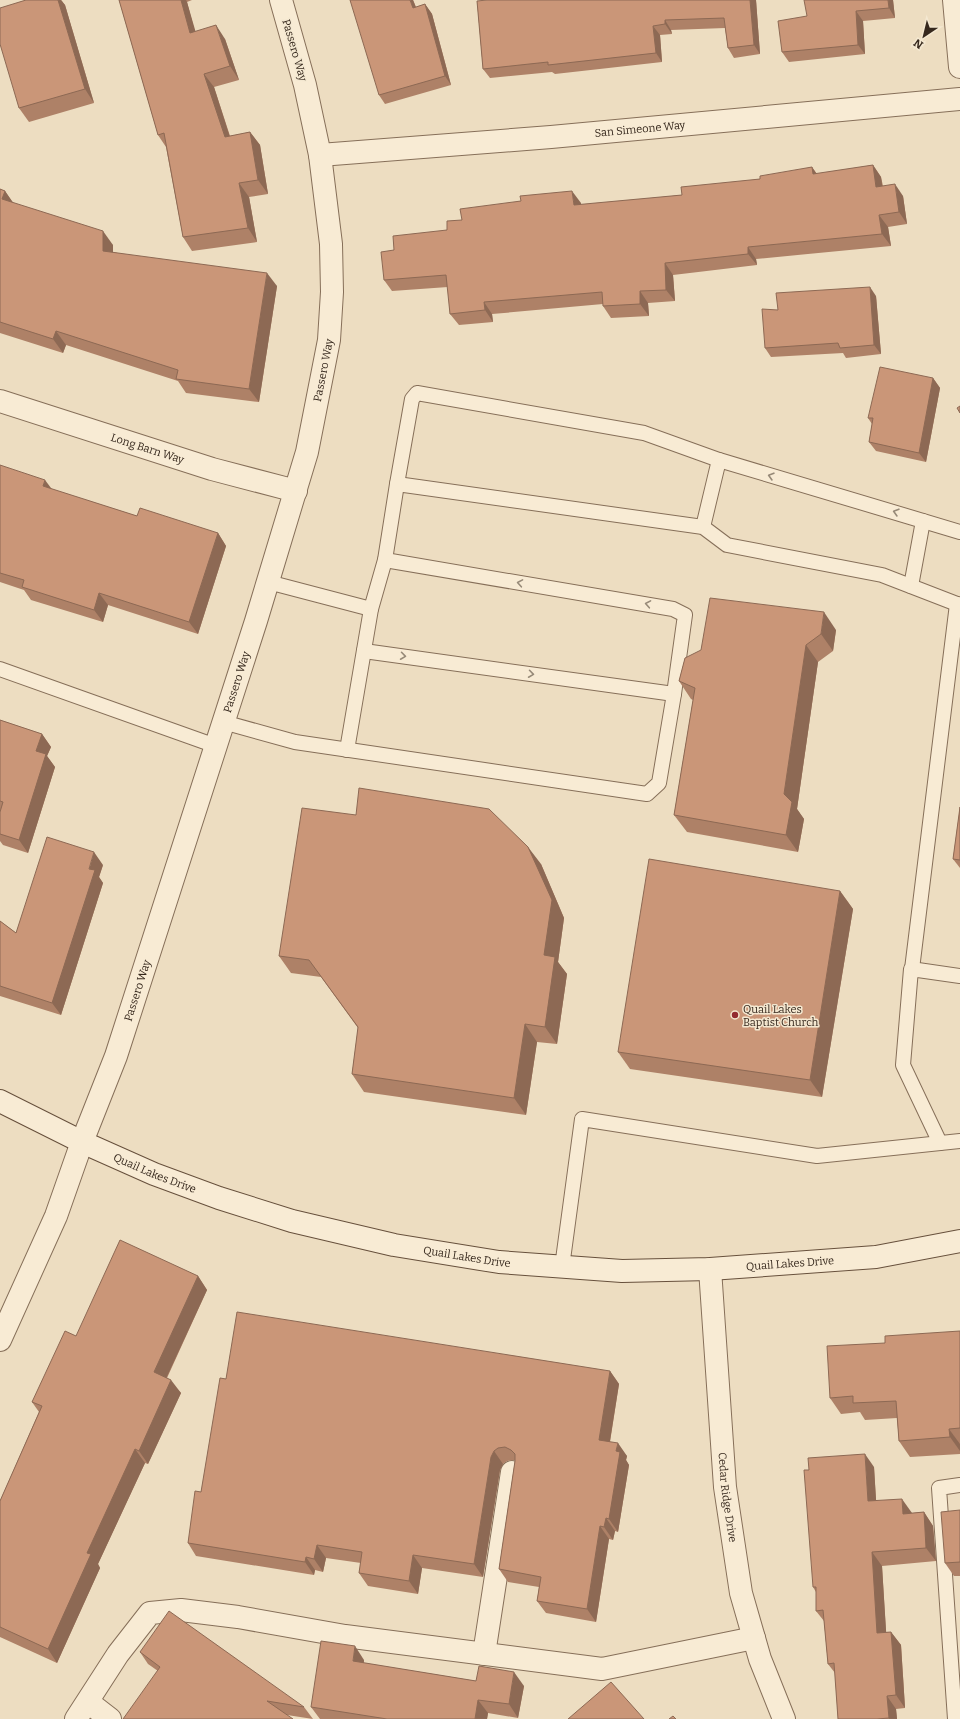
<svg xmlns="http://www.w3.org/2000/svg" width="960" height="1719" font-family="Bitter,serif">
  <style>
    .lines { fill: none; stroke-linecap: round; stroke-linejoin: round }
    .service-casing { stroke: #866f59; stroke-width: 16 }
    .minor-casing { stroke: #866f59; stroke-width: 24 }
    .secondary-casing { stroke: #67503c; stroke-width: 24 }
    .service { stroke: #f8ebd4; stroke-width: 14 }
    .minor { stroke: #f8ebd4; stroke-width: 22 }
    .secondary { stroke: #f8ebd4; stroke-width: 22 }
    .wall { fill: #ae8167 }
    .shaded-wall { fill: #8d6954 }
    .building { fill: #ca9678; stroke: #8d6954 }
    .oneway { stroke: #978a78 }
    .poi-dot { fill: #932b31; stroke: #f4e8d1; stroke-width: 1.5 }
    .labels { text-anchor: middle; stroke-width: 3; stroke-linejoin: round; paint-order: stroke }
    .street-label { font-size: 11px; fill: #36281d; stroke: #f4e8d1 }
    .poi-label { font-size: 11px; fill: #36281d; stroke: #f4e8d1; text-anchor: start }
  </style>
  <rect width="100%" height="100%" fill="#edddc1"/>
  <g class="lines">
    <g class="service-casing">
      <g id="service">
        <path d="M397,484L412,399L417,393L644,433L719,460L960,532"/>
        <path d="M703,527L719,460"/>
        <path d="M268,582L371,609"/>
        <path d="M911,586L923,521"/>
        <path d="M364,651L674,694"/>
        <path d="M0,669L216,746"/>
        <path d="M223,722L295,742L647,794L659,783L674,694L685,615L673,609L385,560"/>
        <path d="M347,750L371,609L385,560L397,484L703,527L727,545L882,575L957,604"/>
        <path d="M912,969L957,604L960,605"/>
        <path d="M940,1143L903,1065L911,969L960,976"/>
        <path d="M562,1267L582,1119L817,1156L960,1141"/>
        <path d="M955,1719L939,1488L960,1485"/>
      </g>
    </g>
    <g class="minor-casing">
      <g id="minor">
        <path d="M954,0L960,67"/>
        <path id="s1" d="M320,155L551,137L960,99"/>
        <path id="s2" d="M0,401L212,469L296,491"/>
        <path id="s3" d="M710,1269L725,1487L741,1593L760,1659L784,1719"/>
        <path id="s4" d="M0,1340L56,1216L82,1142L116,1056L256,621L307,452L329,340L332,292L331,244L320,155L305,85L281,0"/>
        <path d="M484,1654L512,1472"/>
        <path d="M88,1702L110,1719"/>
        <path d="M76,1719L118,1654L150,1613L181,1610L238,1617L345,1636L602,1669L754,1638"/>
      </g>
    </g>
    <g class="secondary-casing">
      <g id="secondary">
        <path id="s5" d="M0,1101L82,1142L154,1174L219,1198L292,1221L394,1245L499,1262L622,1271L710,1269L876,1257L960,1241"/>
      </g>
    </g>
    <use href="#service" class="service"/>
    <use href="#minor" class="minor"/>
    <use href="#secondary" class="secondary"/>
  </g>
  <g class="wall">
    <path d="M26,0H61L65,5L94,103L29,122L19,108Z"/>
    <path d="M119,0H192L187,2L195,32L225,39L239,80L214,87L230,136L250,132L260,145L268,194L249,197L257,242L192,251L183,237L166,147L158,135Z"/>
    <path d="M413,0L416,7L425,4L432,14L451,85L385,104L379,95Z"/>
    <path d="M756,0L760,54L734,58L728,48L725,28L671,30L672,34L660,35L662,62L555,74L552,72L490,78L483,69L477,1Z"/>
    <path d="M893,0L895,18L863,21L865,54L789,62L782,52L807,16Z"/>
    <path d="M873,165L881,177L883,186L903,196L907,224L888,227L891,246L756,259L757,265L673,275L675,301L648,303L649,316L611,318L603,306V304L492,314L493,322L459,325L450,314L448,287L392,291L384,280L394,250L447,230L462,220L521,201L581,203V205L682,195L760,179L812,167L817,174Z"/>
    <path d="M0,189L5,191L13,203L113,245V252L277,286L259,402L186,393L178,381L66,345L63,353L0,333Z"/>
    <path d="M876,296L881,354L846,358L843,353L771,357L765,348L778,310Z"/>
    <path d="M933,378L940,388L926,462L876,451L869,442L872,424L868,418Z"/>
    <path d="M0,465L51,489L137,516L218,533L226,546L198,634L108,605L103,622L31,600L24,590L0,582Z"/>
    <path d="M836,630L833,651L818,662L797,809L804,819L798,852L687,832L674,815L693,700L691,699L679,681L685,658Z"/>
    <path d="M0,720L42,734L51,747L47,756L55,767L28,853L3,845L0,841Z"/>
    <path d="M960,807V868L953,859Z"/>
    <path d="M541,864L564,918L558,962L567,974L557,1044L537,1042L526,1115L364,1092L352,1074L358,1028L321,977L291,973L279,956Z"/>
    <path d="M103,865L99,877L103,883L61,1015L0,996V921L16,933Z"/>
    <path d="M840,891L853,909L822,1097L630,1069L618,1052Z"/>
    <path d="M198,1276L207,1290L167,1378L181,1393L148,1464L145,1463L98,1564L100,1568L57,1663L0,1637V1501L39,1412L32,1402L76,1336Z"/>
    <path d="M960,1331V1454L910,1457L899,1441L897,1418L865,1420L860,1412L841,1414L830,1398L885,1343Z"/>
    <path d="M610,1371L619,1384L610,1442L627,1456L626,1460L629,1465L618,1532L615,1531L613,1540L609,1539L596,1622L546,1613L537,1601L539,1587L508,1582L499,1569L515,1460H514L507,1461L503,1464L500,1470L483,1577L422,1568L418,1594L368,1586L359,1573L361,1563L326,1558L323,1572L315,1570L314,1575L196,1556L188,1543L201,1492L226,1379Z"/>
    <path d="M874,1467L876,1501L912,1513L924,1512L933,1526L936,1561L882,1566L886,1632H891L901,1645L905,1708L896,1709L897,1719H838L835,1673L828,1664L824,1621L816,1611V1592L813,1587Z"/>
    <path d="M960,1510V1576H954L945,1563Z"/>
    <path d="M140,1652L304,1707L313,1719L287,1715L158,1671L148,1664Z"/>
    <path d="M364,1660V1663L476,1681L524,1686L518,1718L488,1713L487,1719H320L311,1707Z"/>
  </g>
  <g class="shaded-wall">
    <path d="M58,0H61L65,5L94,103L85,89Z"/>
    <path d="M181,0H186L187,2L200,47L190,33Z"/>
    <path d="M410,0H413L420,18L413,8Z"/>
    <path d="M750,0H756L760,54L754,45Z"/>
    <path d="M888,0H893L895,18L889,8Z"/>
    <path d="M425,4L432,14L451,85L445,76Z"/>
    <path d="M856,11L863,21L865,54L858,45Z"/>
    <path d="M665,20L671,30L672,34L665,24Z"/>
    <path d="M216,25L225,39L239,80L230,66Z"/>
    <path d="M653,26L660,35L662,62L656,53Z"/>
    <path d="M204,74L214,87L234,150L225,137Z"/>
    <path d="M250,132L260,145L268,194L258,180Z"/>
    <path d="M873,165L881,177L884,199L876,187Z"/>
    <path d="M812,167L820,179L813,174Z"/>
    <path d="M239,183L249,197L257,242L248,228Z"/>
    <path d="M895,184L903,196L907,224L899,212Z"/>
    <path d="M5,191L14,204L2,199Z"/>
    <path d="M572,191L581,203L582,217L574,205Z"/>
    <path d="M879,215L888,227L891,246L882,234Z"/>
    <path d="M103,231L113,245V264L103,251Z"/>
    <path d="M748,247L756,259L757,265L748,254Z"/>
    <path d="M665,263L673,275L675,301L666,290Z"/>
    <path d="M267,273L277,286L259,402L249,389Z"/>
    <path d="M870,287L876,296L881,354L874,345Z"/>
    <path d="M640,291L648,303L649,316L640,304Z"/>
    <path d="M484,302L492,314L493,322L485,310Z"/>
    <path d="M56,331L66,345L63,353L53,339Z"/>
    <path d="M933,378L940,388L926,462L919,453Z"/>
    <path d="M45,480L54,492L43,486Z"/>
    <path d="M218,533L226,546L198,634L189,622Z"/>
    <path d="M99,593L108,605L103,622L94,610Z"/>
    <path d="M824,612L836,630L833,651L821,634Z"/>
    <path d="M806,645L818,662L797,809L804,819L798,852L786,835L784,794Z"/>
    <path d="M42,734L51,747L47,756L55,767L28,853L19,840L36,751Z"/>
    <path d="M528,847L541,864L564,918L558,962L567,974L557,1044L545,1027L544,955Z"/>
    <path d="M94,852L103,865L99,877L103,883L61,1015L52,1003Z"/>
    <path d="M840,891L853,909L822,1097L810,1080Z"/>
    <path d="M525,1024L537,1042L526,1115L514,1098Z"/>
    <path d="M198,1276L207,1290L163,1385L154,1372Z"/>
    <path d="M610,1371L619,1384L608,1453L599,1440Z"/>
    <path d="M171,1380L181,1393L148,1464L139,1451Z"/>
    <path d="M949,1429L960,1444V1451L950,1437Z"/>
    <path d="M618,1443L627,1456L626,1460L629,1465L618,1532L609,1519L616,1451Z"/>
    <path d="M135,1449L145,1463L98,1564L100,1568L57,1663L48,1649L87,1553Z"/>
    <path d="M494,1451L503,1464L500,1470L483,1577L474,1564L491,1457Z"/>
    <path d="M865,1454L874,1467L877,1515L868,1501Z"/>
    <path d="M902,1499L912,1513L913,1527L903,1514Z"/>
    <path d="M924,1512L933,1526L936,1561L926,1548Z"/>
    <path d="M606,1518L615,1531L613,1540L604,1527Z"/>
    <path d="M600,1526L609,1539L596,1622L587,1609Z"/>
    <path d="M317,1545L326,1558L323,1572L314,1559Z"/>
    <path d="M872,1552L882,1566L887,1646L877,1633Z"/>
    <path d="M413,1555L422,1568L418,1594L409,1581Z"/>
    <path d="M306,1557L315,1570L314,1575L305,1562Z"/>
    <path d="M891,1632L901,1645L905,1708L896,1695Z"/>
    <path d="M355,1646L364,1660L362,1675L353,1661Z"/>
    <path d="M514,1672L524,1686L518,1718L509,1704Z"/>
    <path d="M887,1696L896,1709L897,1719H889V1718Z"/>
    <path d="M478,1700L488,1713L487,1719H475Z"/>
  </g>
  <g class="building">
    <path d="M26,0H58L85,89L19,108L0,44V8Z"/>
    <path d="M119,0H181L190,33L216,25L230,66L204,74L225,137L250,132L258,180L239,183L248,228L183,237L164,133L158,135Z"/>
    <path d="M350,0H410L413,8L425,4L445,76L379,95Z"/>
    <path d="M487,0H750L754,45L728,48L724,18L665,20V24L653,26L656,53L548,65V62L483,69L477,1Z"/>
    <path d="M804,0H888L889,8L856,11L858,45L782,52L778,21L807,16Z"/>
    <path d="M873,165L876,187L895,184L899,212L879,215L882,234L748,247V254L665,263L666,290L640,291V304L603,306L602,292L484,302L485,310L450,314L446,275L384,280L381,252L394,250L393,236L447,230V221L462,220L460,209L521,201L520,196L572,191L574,205L682,195L681,187L760,179V176L812,167L813,174Z"/>
    <path d="M0,189L5,191L2,199L103,231V251L267,273L249,389L176,379L178,370L56,331L53,339L0,322Z"/>
    <path d="M870,287L874,345L840,348L838,343L765,348L762,309L778,310L776,293Z"/>
    <path d="M880,367L933,378L919,453L869,442L873,418H868Z"/>
    <path d="M960,406V413L957,408Z"/>
    <path d="M0,465L45,480L43,486L137,516L140,508L218,533L189,622L99,593L94,610L22,587L24,580L0,573Z"/>
    <path d="M710,598L824,612L821,634L806,645L784,794L792,802L786,835L674,815L695,688L679,681L685,658L701,650Z"/>
    <path d="M0,720L42,734L36,751L46,754L19,840L0,834V812L3,802L0,801Z"/>
    <path d="M359,788L489,809L528,847L552,900L544,955L555,957L545,1027L525,1024L514,1098L352,1074L358,1027L309,960L279,956L302,808L356,815Z"/>
    <path d="M960,807V860L953,859Z"/>
    <path d="M47,837L94,852L89,869L95,870L52,1003L0,986V921L16,933Z"/>
    <path d="M649,859L840,891L810,1080L618,1052Z"/>
    <path d="M120,1240L198,1276L154,1372L171,1380L139,1451L135,1449L87,1553L91,1554L48,1649L0,1627V1501L42,1406L32,1402L65,1331L76,1336Z"/>
    <path d="M237,1312L610,1371L599,1440L618,1443L616,1451L620,1452L609,1519L606,1518L604,1527L600,1526L587,1609L537,1601L541,1577L499,1569L515,1461V1454L511,1450L505,1447L498,1448L494,1451L491,1457L474,1564L413,1555L409,1581L359,1573L362,1552L317,1545L314,1559L306,1557L305,1562L188,1543L195,1491L201,1492L220,1378L226,1379Z"/>
    <path d="M960,1331V1428L949,1429L950,1437L899,1441L896,1401L853,1403V1396L830,1398L827,1346L885,1343V1336Z"/>
    <path d="M865,1454L868,1501L902,1499L903,1514L924,1512L926,1548L872,1552L877,1633L891,1632L896,1695L887,1696L889,1718L877,1719H838L834,1663L828,1664L823,1610L816,1611V1587H813L804,1470H809L808,1458Z"/>
    <path d="M960,1510V1562L945,1563L941,1512Z"/>
    <path d="M169,1611L304,1707L267,1701L293,1719H123L160,1667L140,1652Z"/>
    <path d="M321,1641L355,1646L353,1661L476,1681L479,1666L514,1672L509,1704L478,1700L475,1719H387L311,1707Z"/>
    <path d="M611,1682L644,1719H568Z"/>
    <path d="M673,1716L676,1719H669Z"/>
  </g>
  <defs><path id="oneway-chevron" d="M-2-3.5L2.5 0L-2 3.5" fill="none" stroke-width="1.6" stroke-linecap="round" stroke-linejoin="round"/></defs>
  <g class="oneway">
    <use href="#oneway-chevron" transform="translate(771 476) rotate(-164)"/>
    <use href="#oneway-chevron" transform="translate(896 512) rotate(-164)"/>
    <use href="#oneway-chevron" transform="translate(520 583) rotate(-170)"/>
    <use href="#oneway-chevron" transform="translate(648 604) rotate(-170)"/>
    <use href="#oneway-chevron" transform="translate(403 656) rotate(8)"/>
    <use href="#oneway-chevron" transform="translate(531 674) rotate(8)"/>
  </g>
  <circle class="poi-dot" cx="735" cy="1015" r="4"/>
  <g class="labels">
    <g class="street-label">
      <text transform="translate(295 50) rotate(74)" y="4">Passero Way</text>
      <text dy="4" stroke="none"><textPath href="#s1" startOffset="321">San Simeone Way</textPath></text>
      <text dy="4" stroke="none"><textPath href="#s4" startOffset="1024">Passero Way</textPath></text>
      <text dy="4" stroke="none"><textPath href="#s2" startOffset="155">Long Barn Way</textPath></text>
      <text dy="4" stroke="none"><textPath href="#s4" startOffset="700">Passero Way</textPath></text>
      <text dy="4" stroke="none"><textPath href="#s4" startOffset="376">Passero Way</textPath></text>
      <text dy="4" stroke="none"><textPath href="#s5" startOffset="171">Quail Lakes Drive</textPath></text>
      <text dy="4" stroke="none"><textPath href="#s5" startOffset="495">Quail Lakes Drive</textPath></text>
      <text dy="4" stroke="none"><textPath href="#s5" startOffset="819">Quail Lakes Drive</textPath></text>
      <text dy="4" stroke="none"><textPath href="#s3" startOffset="229">Cedar Ridge Drive</textPath></text>
    </g>
    <g class="poi-label">
      <text x="743" y="1013">Quail Lakes<tspan x="743" dy="13">Baptist Church</tspan></text>
    </g>
  </g>
  <g transform="translate(924 36) rotate(215)" stroke="#f4e8d1" stroke-width="3" paint-order="stroke">
  <path d="M0-3L7 15L0 10L-7 15Z" fill="#36281d"/>
  <text y="-6" font-size="11" font-weight="bold" text-anchor="middle" fill="#36281d">N</text>
  </g>
</svg>
